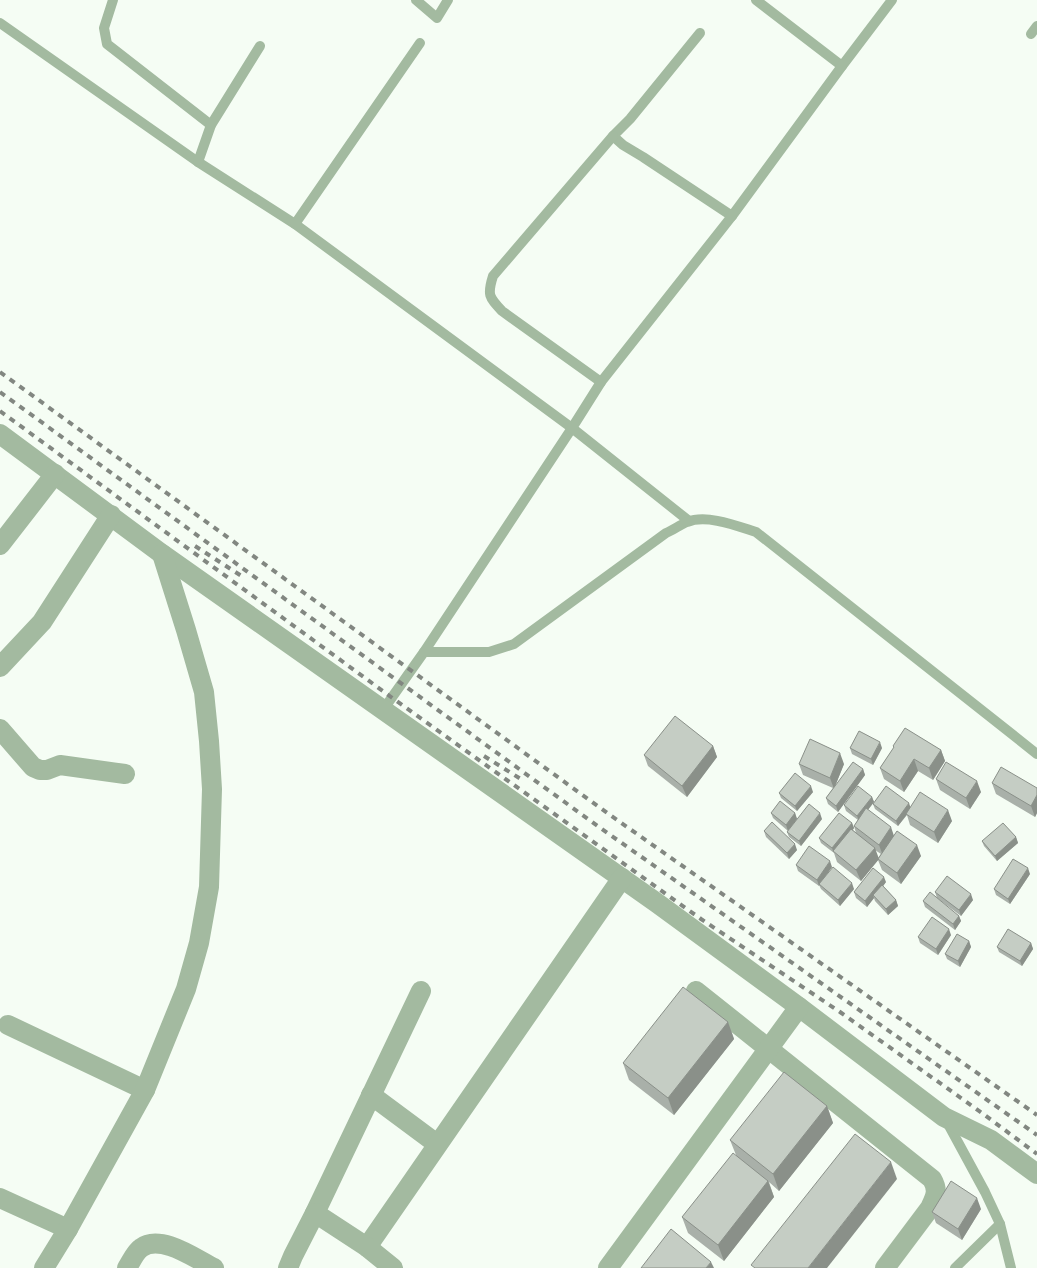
<svg xmlns="http://www.w3.org/2000/svg" width="1037" height="1268" font-family="'Fira Sans Condensed',sans-serif">
  <style>
    .lines { fill: none; stroke-linecap: round; stroke-linejoin: round }
    .service { stroke: #a3baa0; stroke-width: 10 }
    .minor { stroke: #a3baa0; stroke-width: 20 }
    .rail { stroke: #828781; stroke-width: 4; stroke-dasharray: 6 6; stroke-linecap: butt }
    .wall { fill: #a9b0a9; fill-rule: evenodd }
    .shaded-wall { fill: #8a9089 }
    .building { fill: #c5cdc4; stroke: #8a9089 }
  </style>
  <rect width="100%" height="100%" fill="#f5fdf4"/>
  <g class="lines">
    <g class="service">
      <path d="M113,0L104,28L107,44L211,125"/>
      <path d="M416,0L437,18L448,0"/>
      <path d="M756,0L842,66"/>
      <path d="M0,23L198,162L295,224L572,428L424,652L383,710"/>
      <path d="M700,33L630,119L613,136L623,145L643,157L732,216"/>
      <path d="M1031,34L1037,26"/>
      <path d="M198,162L211,125L260,46"/>
      <path d="M295,224L420,43"/>
      <path d="M601,382L502,311C489,297 487,295 493,276L613,136"/>
      <path d="M689,521L572,428L601,382L732,216L842,66L892,0"/>
      <path d="M424,652H489L514,644L666,533C673,530 680,525 687,522C707,514 737,526 756,532L1037,754"/>
      <path d="M947,1122L985,1192L1000,1224L1011,1268"/>
      <path d="M955,1268L1000,1224"/>
    </g>
    <g class="minor">
      <path d="M0,434L162,554L657,903L799,1007L944,1117L991,1140L1037,1174"/>
      <path d="M0,545L55,474"/>
      <path d="M0,667L42,622L111,515"/>
      <path d="M0,729L33,767L40,770H47L60,765L125,774"/>
      <path d="M696,991L932,1179C939,1191 935,1197 930,1208L885,1268"/>
      <path d="M8,1025L145,1090"/>
      <path d="M371,1095L437,1144"/>
      <path d="M0,1198L68,1229"/>
      <path d="M315,1213L421,991"/>
      <path d="M367,1247L622,878"/>
      <path d="M44,1268L68,1229L145,1090L186,989L199,943L209,887L212,789L209,741L204,692L186,630L162,554"/>
      <path d="M127,1268C131,1262 135,1252 141,1248C160,1233 196,1259 214,1268"/>
      <path d="M288,1268L293,1256L315,1213L367,1247L393,1268"/>
      <path d="M608,1268L799,1007"/>
    </g>
    <g class="rail">
      <path d="M0,372L610,815L1037,1115"/>
      <path d="M0,392L599,827L1037,1135"/>
      <path d="M0,411L391,697L701,919L840,1012L982,1113L1037,1154"/>
      <path d="M195,546L243,577"/>
      <path d="M484,756L524,781"/>
    </g>
  </g>
  <g class="wall">
    <path d="M713,746L717,757L687,797L648,766L644,755Z"/>
    <path d="M893,746L941,750L945,761L933,780L918,771L904,792L884,779L880,768L894,748Z"/>
    <path d="M850,748H882L873,765L852,754Z"/>
    <path d="M799,764H844L835,786L863,769L865,775L838,812L828,804L826,798L833,788L803,775Z"/>
    <path d="M936,779L981,792L970,809L940,790Z"/>
    <path d="M992,783L1037,788V813L1035,817L996,794Z"/>
    <path d="M813,792L797,811L781,798L779,793Z"/>
    <path d="M872,797L874,802L868,810L894,836L921,856L901,884L882,870L878,860L861,881L837,862L834,853L821,843L819,838L852,823L854,828L853,830L856,833L854,826L858,820L846,811L844,805ZM875,850L881,854L878,858Z"/>
    <path d="M873,804L911,807L952,821L938,843L910,825L907,815L898,826L875,809Z"/>
    <path d="M771,813H795L797,819L788,831L773,818Z"/>
    <path d="M822,819L801,846L789,837L787,832Z"/>
    <path d="M764,831L797,850L789,859L766,837Z"/>
    <path d="M1016,837L1018,843L997,861L984,846L982,841Z"/>
    <path d="M796,865L832,867L825,876L854,889L840,906L821,889L819,885V886L798,871Z"/>
    <path d="M1030,874L1010,904L996,895L994,889Z"/>
    <path d="M886,882L883,886L896,900L898,906L888,915L875,901L874,898L867,907L856,898L854,892Z"/>
    <path d="M935,892L973,900L961,916L937,898Z"/>
    <path d="M923,901L959,916L961,921L955,930L925,907Z"/>
    <path d="M951,935L938,955L920,943L918,937Z"/>
    <path d="M969,941L971,947L960,967L947,959L945,954Z"/>
    <path d="M1031,943L1033,949L1022,966L999,952L997,947Z"/>
    <path d="M728,1022L734,1039L674,1115L629,1080L623,1063Z"/>
    <path d="M827,1106L833,1123L779,1191L769,1182L774,1197L724,1261L688,1233L682,1217L736,1155L730,1140Z"/>
    <path d="M981,1209L962,1240L936,1223L932,1212Z"/>
  </g>
  <g class="shaded-wall">
    <path d="M880,742L882,748L873,765L871,759Z"/>
    <path d="M713,746L717,757L687,797L682,786Z"/>
    <path d="M941,750L945,761L933,780L929,768Z"/>
    <path d="M840,753L844,764L834,789L830,778Z"/>
    <path d="M914,759L918,771L904,792L900,781Z"/>
    <path d="M863,769L865,775L838,812L836,806Z"/>
    <path d="M977,781L981,792L970,809L966,798Z"/>
    <path d="M811,786L813,792L797,811L795,806Z"/>
    <path d="M1037,795V813L1035,817L1031,806Z"/>
    <path d="M872,797L874,802L859,821L857,816Z"/>
    <path d="M909,803L911,809L898,826L896,821Z"/>
    <path d="M948,810L952,821L938,843L934,832Z"/>
    <path d="M795,813L797,819L788,831L786,825Z"/>
    <path d="M820,813L822,819L801,846L799,841Z"/>
    <path d="M852,823L854,828L835,852L833,851L832,848Z"/>
    <path d="M891,827L895,839L883,856L879,845Z"/>
    <path d="M1016,837L1018,843L997,861L995,856Z"/>
    <path d="M795,844L797,850L789,859L787,853Z"/>
    <path d="M917,845L921,856L901,884L897,873Z"/>
    <path d="M875,848L879,859L861,881L856,870Z"/>
    <path d="M830,861L832,867L819,886L817,880Z"/>
    <path d="M1028,868L1030,874L1010,904L1008,899Z"/>
    <path d="M884,877L886,882L875,897L873,895L874,898L867,907L865,901Z"/>
    <path d="M852,883L854,889L840,906L838,900Z"/>
    <path d="M971,894L973,900L961,916L959,910Z"/>
    <path d="M896,900L898,906L888,915L886,909Z"/>
    <path d="M959,916L961,921L955,930L953,924Z"/>
    <path d="M949,929L951,935L938,955L936,949Z"/>
    <path d="M969,941L971,947L960,967L958,961Z"/>
    <path d="M1031,943L1033,949L1022,966L1020,961Z"/>
    <path d="M728,1022L734,1039L674,1115L668,1098Z"/>
    <path d="M827,1106L833,1123L779,1191L773,1174Z"/>
    <path d="M891,1162L897,1179L827,1268H808Z"/>
    <path d="M768,1181L774,1197L724,1261L718,1245Z"/>
    <path d="M977,1198L981,1209L962,1240L958,1229Z"/>
    <path d="M711,1262L714,1268H706Z"/>
  </g>
  <g class="building">
    <path d="M675,716L713,746L682,786L644,755Z"/>
    <path d="M905,728L941,750L929,768L914,759L900,781L880,768L894,747L893,746Z"/>
    <path d="M859,731L880,742L871,759L850,748Z"/>
    <path d="M810,739L840,753L830,778L799,764Z"/>
    <path d="M853,762L863,769L836,806L826,798Z"/>
    <path d="M946,762L977,781L966,798L936,779Z"/>
    <path d="M1001,767L1037,788V795L1031,806L992,783Z"/>
    <path d="M795,773L811,786L795,806L779,793Z"/>
    <path d="M858,786L872,797L857,816L844,805Z"/>
    <path d="M886,786L909,803L896,821L873,804Z"/>
    <path d="M920,792L948,810L934,832L906,814Z"/>
    <path d="M780,801L795,813L786,825L771,813Z"/>
    <path d="M809,804L820,813L799,841L787,832Z"/>
    <path d="M866,808L891,827L879,845L854,826Z"/>
    <path d="M839,813L852,823L832,848L819,838Z"/>
    <path d="M772,822L795,844L787,853L764,831Z"/>
    <path d="M1003,823L1016,837L995,856L982,841Z"/>
    <path d="M851,829L875,848L856,870L833,851Z"/>
    <path d="M897,831L917,845L897,873L878,859Z"/>
    <path d="M809,846L830,861L817,880L796,865Z"/>
    <path d="M1013,859L1028,868L1008,899L994,889Z"/>
    <path d="M833,867L852,883L838,900L819,884Z"/>
    <path d="M873,868L884,877L865,901L854,892Z"/>
    <path d="M947,876L971,894L959,910L935,892Z"/>
    <path d="M882,885L896,900L886,909L873,895Z"/>
    <path d="M930,892L959,916L953,924L923,901Z"/>
    <path d="M932,917L949,929L936,949L918,937Z"/>
    <path d="M1008,929L1031,943L1020,961L997,947Z"/>
    <path d="M957,934L969,941L958,961L945,954Z"/>
    <path d="M683,987L728,1022L668,1098L623,1063Z"/>
    <path d="M784,1072L827,1106L773,1174L730,1140Z"/>
    <path d="M855,1134L891,1162L808,1268H755L751,1265Z"/>
    <path d="M733,1153L768,1181L718,1245L682,1217Z"/>
    <path d="M951,1181L977,1198L958,1229L932,1212Z"/>
    <path d="M671,1229L711,1262L706,1268H641Z"/>
  </g>
</svg>
